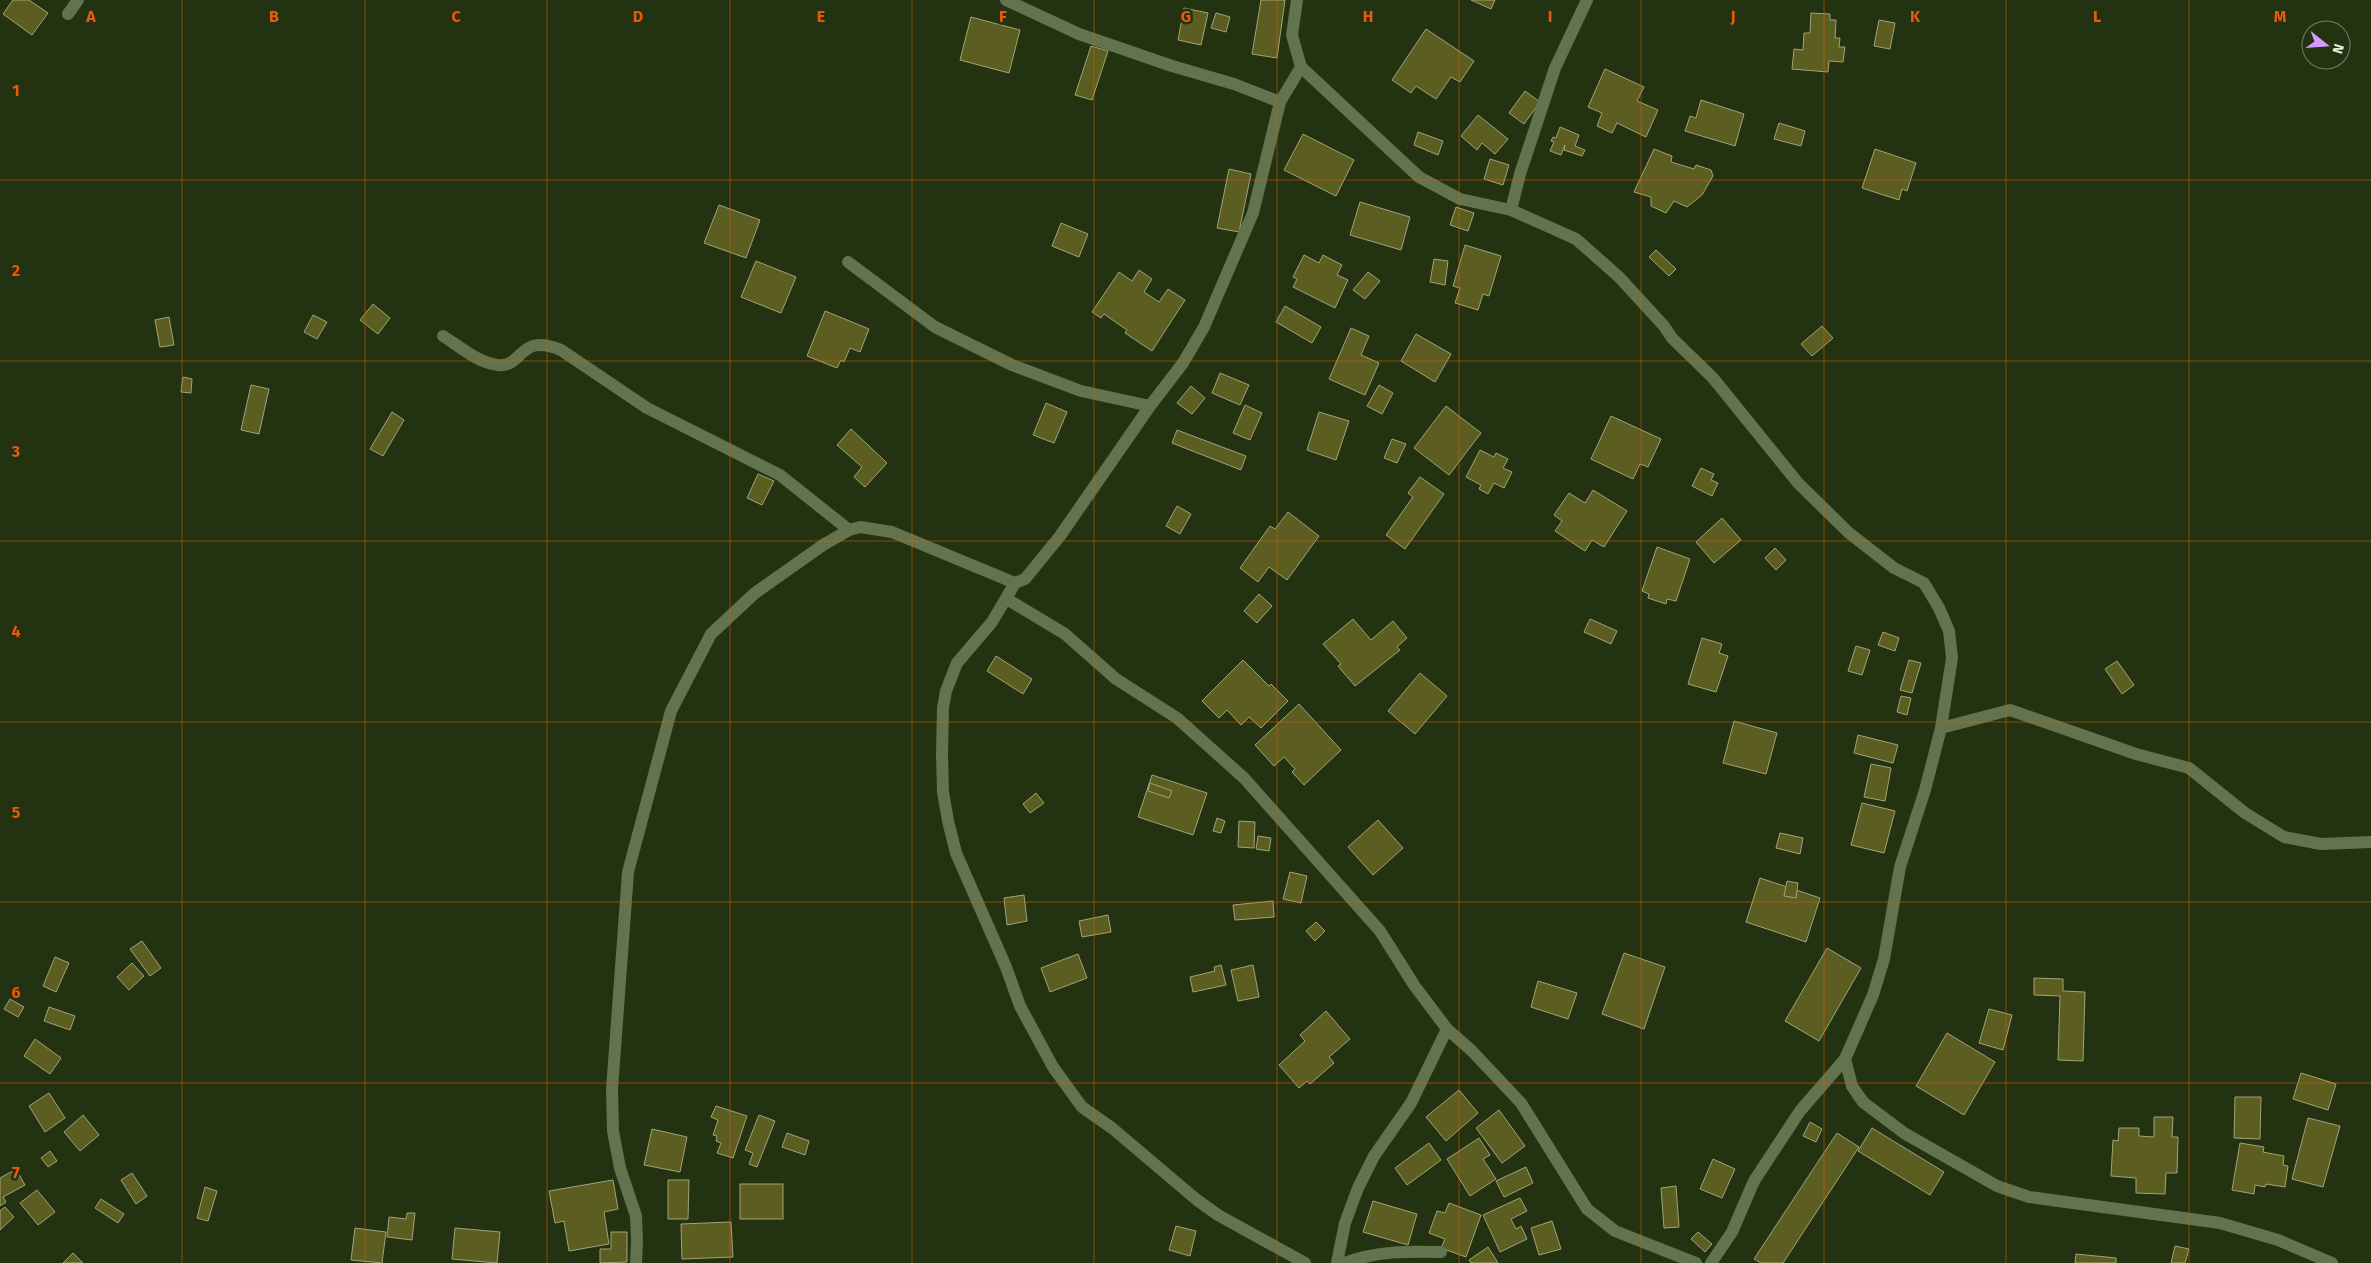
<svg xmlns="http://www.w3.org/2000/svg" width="2371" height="1263" font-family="'Fira Sans',sans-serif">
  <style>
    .building { fill: #5c5d21; stroke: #a2a379 }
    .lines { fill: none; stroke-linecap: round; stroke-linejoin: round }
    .street { stroke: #61744e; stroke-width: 12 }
    .grid { fill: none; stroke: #e8590c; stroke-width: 1; stroke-opacity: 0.55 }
    .grid-label { font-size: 16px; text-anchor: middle; font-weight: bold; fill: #e8590c; stroke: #233311; stroke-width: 5; stroke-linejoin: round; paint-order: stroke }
  </style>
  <rect width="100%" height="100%" fill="#233311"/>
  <g class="building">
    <path d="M13,0H29L48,13L32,35L3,14Z"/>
    <path d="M1261,0H1285L1277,58L1252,54Z"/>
    <path d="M1471,0H1495L1491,9Z"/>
    <path d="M1184,8L1208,13L1201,45L1178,40Z"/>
    <path d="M1216,13L1230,17L1226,32L1211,28Z"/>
    <path d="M1811,13L1830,14V20H1836L1835,38H1840L1839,47H1845L1843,62L1829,61L1828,72L1792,69L1794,49L1803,50L1804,33H1810Z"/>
    <path d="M971,17L1020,30L1009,73L960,60Z"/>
    <path d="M1879,20L1895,23L1890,49L1874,46Z"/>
    <path d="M1426,29L1474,61L1460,82L1451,77L1436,99L1416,86L1411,93L1392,80Z"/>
    <path d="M1091,46L1108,51L1092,100L1075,95Z"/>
    <path d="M1605,69L1644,87L1637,101L1658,110L1646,137L1617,123L1612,133L1597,126L1602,113L1588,107Z"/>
    <path d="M1525,91L1540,102L1524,124L1509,113Z"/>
    <path d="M1701,100L1744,114L1735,146L1685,131L1690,116L1696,118Z"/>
    <path d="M1478,115L1508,139L1495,154L1482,143L1477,150L1461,136Z"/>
    <path d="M1779,123L1805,131L1801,146L1774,139Z"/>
    <path d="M1560,127L1579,135L1575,146L1585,150L1582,156L1564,150L1565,145L1561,155L1550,151L1554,142L1551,141L1553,137L1556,138Z"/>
    <path d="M1418,132L1443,141L1438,155L1414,145Z"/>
    <path d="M1303,134L1354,160L1336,196L1284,170Z"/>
    <path d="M1654,149L1672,156L1671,162L1694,169L1696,165L1711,170L1713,176L1702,195L1687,207L1674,201L1666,213L1651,206V197L1634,192Z"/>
    <path d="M1875,149L1916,163L1907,191L1902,189L1899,200L1862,188Z"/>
    <path d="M1490,159L1509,165L1503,185L1484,179Z"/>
    <path d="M1229,169L1251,174L1239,232L1217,228Z"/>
    <path d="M1360,202L1410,217L1401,250L1350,235Z"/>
    <path d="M719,205L760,220L746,258L704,243Z"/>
    <path d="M1456,207L1474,213L1468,231L1450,225Z"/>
    <path d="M1061,223L1088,234L1079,257L1052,246Z"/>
    <path d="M1465,245L1501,256L1489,296L1483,294L1478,310L1455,303L1460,288L1453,286Z"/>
    <path d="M1656,250L1676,269L1669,276L1649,257Z"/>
    <path d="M1304,255L1319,263L1323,255L1342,265L1337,275L1348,280L1335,308L1293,287L1297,279L1293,277Z"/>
    <path d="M1434,259L1448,261L1445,285L1430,282Z"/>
    <path d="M756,261L796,277L781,313L741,297Z"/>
    <path d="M1139,270L1152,279L1144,292L1159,302L1168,289L1185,300L1152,351L1125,333L1127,330L1104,314L1101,318L1092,312L1119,272L1132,281Z"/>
    <path d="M1368,272L1380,281L1365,299L1353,290Z"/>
    <path d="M373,304L390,318L378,334L360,320Z"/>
    <path d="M1285,306L1321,327L1312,343L1276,322Z"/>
    <path d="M825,311L869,329L860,352L850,348L844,362L841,360L837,368L807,356Z"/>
    <path d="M313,315L327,322L317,339L304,332Z"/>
    <path d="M169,317L174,345L160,347L155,320Z"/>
    <path d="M1822,326L1833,338L1812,356L1801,344Z"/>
    <path d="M1351,328L1369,336L1361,355L1379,363L1365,395L1329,379Z"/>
    <path d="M1416,334L1451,354L1435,382L1401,361Z"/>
    <path d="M1220,373L1249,385L1240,405L1212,393Z"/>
    <path d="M183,377L192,379L191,393L181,392Z"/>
    <path d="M251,385L269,389L259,434L241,430Z"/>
    <path d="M1379,385L1393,393L1382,414L1367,406Z"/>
    <path d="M1191,386L1205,398L1192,414L1177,403Z"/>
    <path d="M1046,403L1067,412L1054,443L1033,435Z"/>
    <path d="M1245,405L1262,413L1250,440L1233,433Z"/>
    <path d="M1446,406L1481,433L1449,475L1414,448Z"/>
    <path d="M392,412L404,420L383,456L370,449Z"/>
    <path d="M1319,412L1349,421L1336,460L1307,450Z"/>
    <path d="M1611,416L1661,439L1648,467L1640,464L1633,479L1591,459Z"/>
    <path d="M851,429L887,463L865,487L854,477L862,467L837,445Z"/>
    <path d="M1177,430L1246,456L1241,470L1172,443Z"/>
    <path d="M1392,439L1406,444L1397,463L1384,458Z"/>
    <path d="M1480,450L1494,457L1496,453L1508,459L1503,468L1512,472L1504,488L1494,483L1488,494L1479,489L1481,485L1466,477Z"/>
    <path d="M1701,468L1714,474L1711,480L1718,483L1712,496L1692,486Z"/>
    <path d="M758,474L774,481L762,505L747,498Z"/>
    <path d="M1420,477L1444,494L1405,549L1386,535L1413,497L1408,493Z"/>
    <path d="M1593,490L1627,511L1604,547L1592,540L1585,551L1555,531L1562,521L1554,515L1569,493L1585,503Z"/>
    <path d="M1177,506L1191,514L1180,534L1166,526Z"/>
    <path d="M1288,512L1319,536L1287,580L1269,567L1258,582L1240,568L1270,526L1275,529Z"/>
    <path d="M1722,518L1741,540L1714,563L1696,542Z"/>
    <path d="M1657,547L1690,559L1676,601L1667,599L1666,604L1648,598L1649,594L1642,591Z"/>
    <path d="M1775,548L1786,560L1776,570L1765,558Z"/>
    <path d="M1259,594L1272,606L1257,623L1244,611Z"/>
    <path d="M1353,619L1371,640L1393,621L1407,638L1397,647L1400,650L1355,686L1338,666L1341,664L1323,644Z"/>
    <path d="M1590,619L1617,631L1611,644L1584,632Z"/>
    <path d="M1883,632L1899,638L1895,651L1878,645Z"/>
    <path d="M1702,638L1722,644L1719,653L1728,656L1716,692L1688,684Z"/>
    <path d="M1856,646L1870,650L1862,675L1848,671Z"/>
    <path d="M996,656L1032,679L1023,694L987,671Z"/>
    <path d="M1243,660L1269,686L1271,684L1288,701L1261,728L1249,717L1241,725L1227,710L1219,718L1202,701Z"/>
    <path d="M1909,660L1921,663L1912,693L1900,690Z"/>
    <path d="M2117,661L2134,685L2122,694L2105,669Z"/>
    <path d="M1420,673L1447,696L1415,734L1388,711Z"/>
    <path d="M1901,696L1911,698L1907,715L1897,712Z"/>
    <path d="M1299,704L1341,750L1304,785L1292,772L1295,769L1284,757L1274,766L1255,745Z"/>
    <path d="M1734,721L1777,733L1766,774L1723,763Z"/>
    <path d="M1858,735L1898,745L1893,763L1854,753Z"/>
    <path d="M1871,764L1891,768L1885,801L1864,797Z"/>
    <path d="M1152,775L1207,793L1193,835L1138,817Z"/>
    <path d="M1150,783L1172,791L1169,798L1148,791Z"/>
    <path d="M1036,793L1044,803L1030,813L1023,804Z"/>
    <path d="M1862,803L1895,811L1884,853L1851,845Z"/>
    <path d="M1217,818L1225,821L1221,833L1213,831Z"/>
    <path d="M1378,820L1403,848L1373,875L1348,847Z"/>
    <path d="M1239,821L1255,822L1254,848L1238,847Z"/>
    <path d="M1780,833L1803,838L1800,854L1776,848Z"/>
    <path d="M1258,836L1271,838L1269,851L1256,849Z"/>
    <path d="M1290,872L1307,876L1301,903L1283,899Z"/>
    <path d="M1760,878L1820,898L1806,942L1746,922Z"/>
    <path d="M1787,881L1798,883L1796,898L1784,896Z"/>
    <path d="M1024,895L1027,921L1007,925L1004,898Z"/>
    <path d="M1273,901L1274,917L1235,920L1233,905Z"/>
    <path d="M1108,915L1111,932L1082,937L1079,921Z"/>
    <path d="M1316,922L1325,931L1315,941L1306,931Z"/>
    <path d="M142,941L161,968L150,976L130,949Z"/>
    <path d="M1827,948L1861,968L1819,1041L1785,1021Z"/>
    <path d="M1624,953L1665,967L1644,1029L1602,1014Z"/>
    <path d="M1078,954L1087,978L1050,992L1041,968Z"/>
    <path d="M55,957L69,963L56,992L43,986Z"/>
    <path d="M132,963L144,976L129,990L117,977Z"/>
    <path d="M1221,965L1226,985L1193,992L1190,977L1215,971L1214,967Z"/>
    <path d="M1253,965L1259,997L1238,1001L1231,970Z"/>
    <path d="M2034,978L2063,979V991L2085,992L2083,1061L2058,1060L2060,996L2034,995Z"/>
    <path d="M1538,981L1577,993L1568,1019L1531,1007Z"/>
    <path d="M10,999L24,1007L18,1017L4,1009Z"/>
    <path d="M49,1007L75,1016L70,1030L44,1021Z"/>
    <path d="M1989,1009L2012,1015L2003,1050L1979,1043Z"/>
    <path d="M1326,1011L1350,1039L1329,1057L1334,1063L1310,1084L1307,1081L1299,1088L1279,1065L1305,1041L1300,1035Z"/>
    <path d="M1947,1033L1995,1062L1964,1115L1916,1086Z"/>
    <path d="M35,1039L61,1058L50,1074L24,1056Z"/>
    <path d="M2301,1073L2336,1084L2328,1110L2293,1099Z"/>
    <path d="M1459,1090L1478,1113L1446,1141L1426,1117Z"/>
    <path d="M49,1093L65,1118L45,1132L29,1106Z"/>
    <path d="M2235,1097H2261L2260,1139L2234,1138Z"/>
    <path d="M716,1106L747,1116L733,1158L717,1153L721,1143L716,1141L717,1136L713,1135L718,1120L711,1117Z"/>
    <path d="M1499,1110L1525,1146L1502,1163L1476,1128Z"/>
    <path d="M83,1115L99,1135L80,1151L64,1132Z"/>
    <path d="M759,1115L775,1121L757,1167L749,1164L753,1153L745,1150Z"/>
    <path d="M2154,1117H2173L2172,1137H2178L2177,1173H2166L2165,1194L2136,1193V1178L2111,1176L2113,1140L2118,1141L2119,1128H2139V1136L2154,1137Z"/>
    <path d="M2308,1118L2340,1126L2323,1187L2292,1179Z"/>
    <path d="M1810,1122L1822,1129L1816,1142L1803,1136Z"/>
    <path d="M1872,1128L1944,1172L1930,1195L1858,1151Z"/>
    <path d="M652,1129L687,1137L680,1172L644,1165Z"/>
    <path d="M787,1133L809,1141L805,1155L782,1147Z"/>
    <path d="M1837,1133L1859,1147L1783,1263H1761L1754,1259Z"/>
    <path d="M1479,1138L1490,1155L1483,1159L1496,1179L1470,1196L1447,1159Z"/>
    <path d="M1429,1143L1441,1160L1407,1185L1395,1168Z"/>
    <path d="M2240,1143L2264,1147L2263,1152L2284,1156L2283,1165L2288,1166L2285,1187L2266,1184L2265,1187L2255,1185L2254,1194L2232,1190Z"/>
    <path d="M50,1151L57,1161L48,1167L41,1158Z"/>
    <path d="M1713,1159L1735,1169L1722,1198L1700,1189Z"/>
    <path d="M1526,1167L1533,1183L1504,1197L1496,1181Z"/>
    <path d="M16,1169L25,1185L3,1197L6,1202L0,1206V1178Z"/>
    <path d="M132,1173L147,1196L136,1204L121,1180Z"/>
    <path d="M613,1180L618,1209L604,1212L609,1244L569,1251L564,1221L555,1223L549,1191Z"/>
    <path d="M668,1180H689L688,1219H668Z"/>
    <rect x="740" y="1184" width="43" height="35"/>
    <path d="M1676,1186L1679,1227L1664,1228L1661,1188Z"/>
    <path d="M205,1187L217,1191L208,1221L197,1218Z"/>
    <path d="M37,1190L55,1212L38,1225L20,1203Z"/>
    <path d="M1520,1198L1527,1211L1511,1219L1516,1229L1521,1226L1527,1239L1500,1252L1483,1215Z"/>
    <path d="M101,1199L124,1214L118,1223L95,1208Z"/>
    <path d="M1373,1201L1417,1214L1408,1245L1363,1232Z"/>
    <path d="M1449,1203L1481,1215L1466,1257L1441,1248L1445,1239L1429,1233L1437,1211L1445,1213Z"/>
    <path d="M5,1207L14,1217L0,1230V1211Z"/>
    <path d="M407,1213H415L412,1240L387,1237L389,1217L406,1219Z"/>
    <path d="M1552,1221L1561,1249L1539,1255L1531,1228Z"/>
    <path d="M731,1222L733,1257L682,1259L681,1224Z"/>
    <path d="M1176,1226L1196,1231L1190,1256L1169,1250Z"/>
    <path d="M355,1228L386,1232L382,1263L351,1260Z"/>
    <path d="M455,1228L500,1232L497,1263L452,1259Z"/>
    <path d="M611,1232H627V1262L600,1263V1249H611Z"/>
    <path d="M1698,1232L1712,1244L1705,1252L1691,1239Z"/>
    <path d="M2175,1246L2189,1249L2185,1263H2171Z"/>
    <path d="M1488,1247L1498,1263H1471L1469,1260Z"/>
    <path d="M73,1253L83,1263H63Z"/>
    <path d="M2076,1254L2116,1258V1263H2075Z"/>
  </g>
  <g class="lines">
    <g class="street">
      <path d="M1006,0L1079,34L1172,66L1234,84L1280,102"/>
      <path d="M1297,0L1292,35L1301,67L1419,177L1460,199L1511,210L1576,239L1619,277L1664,326L1672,338L1713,378L1798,483L1849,533L1894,568L1924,583L1939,608L1949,631L1952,658L1941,728L1925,790L1900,867L1884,959L1873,995L1845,1059L1852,1086L1863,1102L1904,1133L1997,1186L2029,1197L2220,1223L2278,1240L2332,1263"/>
      <path d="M68,14L78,0"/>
      <path d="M1511,210L1520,174L1555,68L1587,0"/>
      <path d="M848,262L935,327L1012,365L1081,391L1150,406"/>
      <path d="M443,336C459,346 478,363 498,365C523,368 519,332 561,350L647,408L780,475L849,530"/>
      <path d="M1015,583L992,622L957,663L946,691L943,708L942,755L943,792L948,821L956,853L1006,967L1020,1006L1053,1067L1082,1107L1112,1128L1197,1200L1218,1215L1305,1263"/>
      <path d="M1007,599L1065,634L1116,679L1177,718L1244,778L1380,931L1414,985L1447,1029L1471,1050L1521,1103L1587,1209L1615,1231L1696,1263"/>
      <path d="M1941,728L2010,710L2136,754L2189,768L2245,813L2284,837L2321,844L2371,842"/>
      <path d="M636,1263L637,1241L636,1216L620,1168L613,1131L612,1089L628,872L671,711L711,634L755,593L823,545L849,530L860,527L892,532L1015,583L1025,579L1060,536L1150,406L1183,363L1204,327L1253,213L1280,102L1301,67"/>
      <path d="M1337,1263L1345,1223L1358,1188L1374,1156L1411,1103L1447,1029"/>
      <path d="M1344,1263C1376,1251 1408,1251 1441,1252"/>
      <path d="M1711,1263L1732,1232L1754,1181L1800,1111L1845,1059"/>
    </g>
  </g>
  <path class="grid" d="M182,0V1263M365,0V1263M547,0V1263M730,0V1263M912,0V1263M1094,0V1263M1277,0V1263M1459,0V1263M1641,0V1263M1824,0V1263M2006,0V1263M2189,0V1263M0,180H2371M0,361H2371M0,541H2371M0,722H2371M0,902H2371M0,1083H2371"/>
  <g class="grid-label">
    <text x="91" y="22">A</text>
    <text x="274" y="22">B</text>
    <text x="456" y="22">C</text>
    <text x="638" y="22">D</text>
    <text x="821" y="22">E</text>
    <text x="1003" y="22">F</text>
    <text x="1186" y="22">G</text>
    <text x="1368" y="22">H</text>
    <text x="1550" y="22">I</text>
    <text x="1733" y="22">J</text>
    <text x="1915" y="22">K</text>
    <text x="2097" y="22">L</text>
    <text x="2280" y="22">M</text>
    <text x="16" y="96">1</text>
    <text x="16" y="276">2</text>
    <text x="16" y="457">3</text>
    <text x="16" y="637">4</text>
    <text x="16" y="818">5</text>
    <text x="16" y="998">6</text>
    <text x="16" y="1178">7</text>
  </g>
  <g transform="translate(2326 45) rotate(107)"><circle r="24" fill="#233311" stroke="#717f62"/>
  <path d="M0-4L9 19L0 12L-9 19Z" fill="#d39cfc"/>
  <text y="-8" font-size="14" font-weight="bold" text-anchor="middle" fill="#e6f0dc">N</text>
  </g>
</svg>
